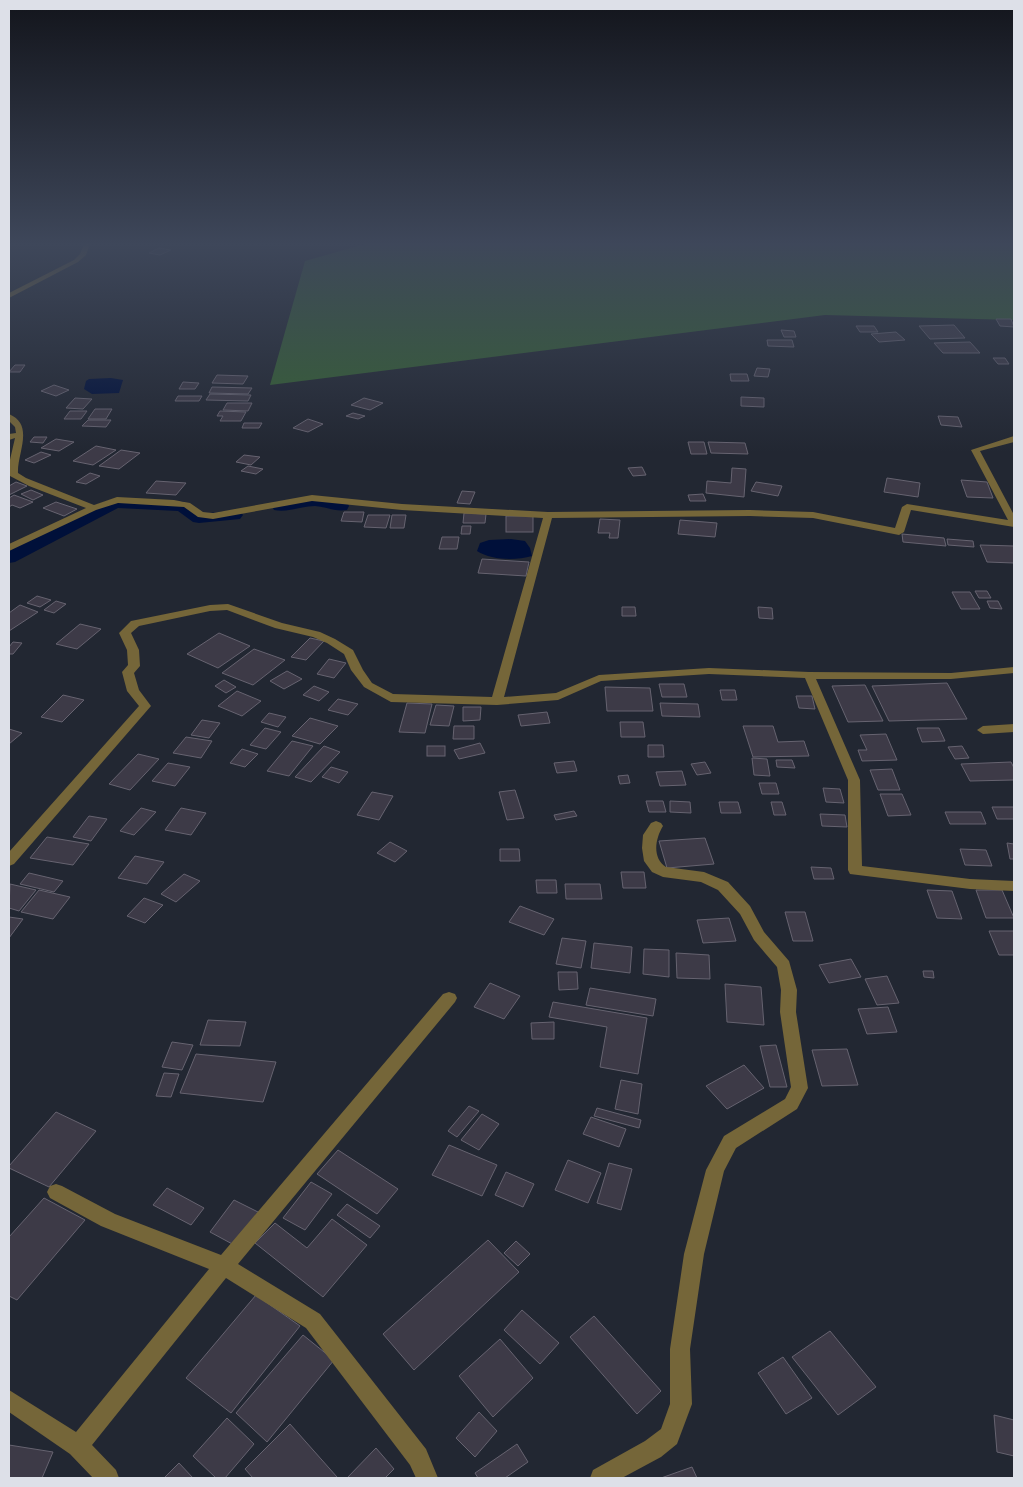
<svg xmlns="http://www.w3.org/2000/svg" width="1023" height="1487" font-family="'Playfair Display',serif">
  <style>
    .forest { fill: #366133 }
    .water { fill: #00103a }
    .lines { fill: none; stroke-linecap: round; stroke-linejoin: round }
    .canal { fill: #00103a; fill-rule: evenodd }
    .building { fill: #3d3a47; stroke: #666370 }
    .minor { fill: #756639; fill-rule: evenodd }
  </style>
  <rect width="100%" height="100%" fill="#222732"/>
  <path class="forest" d="M365,244H1014V320L825,315L270,385L305,261Z"/>
  <g class="water">
    <path d="M111,378L123,380L119,393L92,394L84,389L86,381L89,379Z"/>
    <path d="M511,539L525,541L530,548L532,556C515,561 491,560 477,551L480,543L489,540Z"/>
  </g>
  <g class="lines">
    <g class="canal">
      <path d="M314,496L347,502L349,506L347,510C336,512 326,507 315,506C301,506 288,513 274,510L272,506L274,502Z"/>
      <path d="M116,498L182,501C190,503 196,511 203,512C215,515 228,508 240,511L243,515L240,519L199,523L193,522L178,511L118,508L15,562L9,563V551L95,505Z"/>
    </g>
  </g>
  <g class="building">
    <path d="M159,248L171,250L160,255L149,253Z"/>
    <path d="M996,319H1011L1014,327L1000,326Z"/>
    <path d="M954,325L965,338L930,339L919,326Z"/>
    <path d="M856,326H874L878,332H860Z"/>
    <path d="M781,330L794,331L796,337H784Z"/>
    <path d="M896,332L905,340L879,342L871,334Z"/>
    <path d="M767,340H792L794,347L768,346Z"/>
    <path d="M970,342L980,353H943L934,343Z"/>
    <path d="M993,358H1005L1009,364H998Z"/>
    <path d="M15,365H25L20,372H9Z"/>
    <path d="M757,368L770,369L768,377L754,376Z"/>
    <path d="M730,374H747L749,381H731Z"/>
    <path d="M217,375L248,376L243,384L212,383Z"/>
    <path d="M183,382L199,383L195,389H179Z"/>
    <path d="M54,385L69,390L56,396L41,391Z"/>
    <path d="M212,387L252,388L248,394L209,393Z"/>
    <path d="M210,394L251,395L248,401L206,400Z"/>
    <path d="M178,396H202L199,401H175Z"/>
    <path d="M741,397L764,398V407L741,406Z"/>
    <path d="M75,398L92,399L83,409L66,408Z"/>
    <path d="M364,398L383,403L370,410L351,405Z"/>
    <path d="M227,403H252L248,411L223,410Z"/>
    <path d="M95,409H112L106,419H88Z"/>
    <path d="M70,411H87L81,419H64Z"/>
    <path d="M220,411L246,412L241,421H220L223,416H217Z"/>
    <path d="M353,413L365,416L358,419L346,416Z"/>
    <path d="M938,416L958,417L962,427L941,425Z"/>
    <path d="M308,419L323,424L308,432L293,428Z"/>
    <path d="M88,420H111L106,427L82,426Z"/>
    <path d="M244,423H262L259,428H242Z"/>
    <path d="M34,437H47L43,443L30,442Z"/>
    <path d="M56,439L74,442L59,451L41,448Z"/>
    <path d="M688,442H704L707,454H691Z"/>
    <path d="M708,442L745,443L748,454L711,453Z"/>
    <path d="M96,446L116,450L93,465L73,461Z"/>
    <path d="M121,450L140,453L119,469L99,466Z"/>
    <path d="M41,452L51,455L34,463L25,460Z"/>
    <path d="M244,455L260,457L251,465L236,462Z"/>
    <path d="M248,466L263,469L256,474L241,471Z"/>
    <path d="M642,467L646,475L633,476L628,468Z"/>
    <path d="M732,468L746,469L744,497L706,493L707,481L731,483Z"/>
    <path d="M90,473L100,476L86,484L76,482Z"/>
    <path d="M887,478L920,483L918,497L884,492Z"/>
    <path d="M961,480L987,482L993,498L967,497Z"/>
    <path d="M156,481L186,483L176,495L146,493Z"/>
    <path d="M16,482L27,486L9,495V486Z"/>
    <path d="M756,482L782,486L778,496L751,491Z"/>
    <path d="M31,490L43,495L33,500L21,494Z"/>
    <path d="M462,491L475,492L470,504L457,503Z"/>
    <path d="M703,494L706,501H690L688,495Z"/>
    <path d="M14,495L33,502L20,508L12,505L9,507V498Z"/>
    <path d="M56,502L77,509L64,516L43,508Z"/>
    <path d="M344,512H364L362,522L341,521Z"/>
    <path d="M464,513L486,514L485,523H463Z"/>
    <path d="M368,515H390L386,528L364,527Z"/>
    <path d="M392,515H406L404,528H390Z"/>
    <rect x="506" y="516" width="27" height="16"/>
    <path d="M600,519L620,520L618,538H609L610,533H598Z"/>
    <path d="M680,520L717,523L715,537L678,534Z"/>
    <path d="M462,526H471L470,534H461Z"/>
    <path d="M902,534L944,538L946,546L903,542Z"/>
    <path d="M442,537H459L457,549H439Z"/>
    <path d="M947,539L973,541L974,547L948,545Z"/>
    <path d="M980,545L1014,546V563L987,562Z"/>
    <path d="M482,559L529,562L526,576L478,573Z"/>
    <path d="M975,591H987L991,598H979Z"/>
    <path d="M952,592H970L980,609H961Z"/>
    <path d="M37,596L51,600L40,607L27,603Z"/>
    <path d="M56,601L66,604L54,613L44,610Z"/>
    <path d="M987,601H998L1002,609L990,608Z"/>
    <path d="M20,605L38,612L9,631V613Z"/>
    <path d="M622,607H635L636,616H622Z"/>
    <path d="M758,607L772,608L773,619L759,618Z"/>
    <path d="M80,624L101,629L77,649L56,644Z"/>
    <path d="M219,633L250,646L218,668L187,654Z"/>
    <path d="M310,638L324,641L306,660L291,657Z"/>
    <path d="M13,642L22,643L13,654H9V647Z"/>
    <path d="M254,649L285,660L253,685L222,673Z"/>
    <path d="M329,659L346,663L334,678L317,674Z"/>
    <path d="M287,671L302,679L284,689L270,681Z"/>
    <path d="M224,680L236,687L226,693L215,686Z"/>
    <path d="M947,683L967,719L889,721L872,686Z"/>
    <path d="M659,684H684L687,697H662Z"/>
    <path d="M865,685L883,721L848,722L832,686Z"/>
    <path d="M314,686L329,692L319,701L303,695Z"/>
    <path d="M605,687L650,688L653,711H607Z"/>
    <path d="M720,690H735L737,700H722Z"/>
    <path d="M237,691L261,701L242,716L218,706Z"/>
    <path d="M63,695L84,700L62,722L41,717Z"/>
    <path d="M796,696H812L815,709L799,708Z"/>
    <path d="M338,699L358,704L348,715L328,710Z"/>
    <path d="M407,703L432,704L425,733L399,732Z"/>
    <path d="M660,703L698,704L700,717L662,716Z"/>
    <path d="M436,705L454,706L449,726L430,725Z"/>
    <path d="M463,707H481L480,720L463,721Z"/>
    <path d="M547,712L550,723L521,726L518,715Z"/>
    <path d="M269,713L286,717L278,727L261,722Z"/>
    <path d="M310,718L338,726L320,744L292,736Z"/>
    <path d="M202,720L220,723L209,738L191,735Z"/>
    <path d="M620,722H643L645,737H621Z"/>
    <path d="M454,726H474V739H453Z"/>
    <path d="M743,726H773L778,742L804,741L809,756L753,757Z"/>
    <path d="M265,728L281,732L266,749L250,745Z"/>
    <path d="M917,728H939L945,741L922,742Z"/>
    <path d="M9,729L22,733L9,744Z"/>
    <path d="M886,734L897,760L862,761L858,750H867L860,735Z"/>
    <path d="M186,737L212,741L201,758L173,753Z"/>
    <path d="M292,741L313,746L289,776L267,771Z"/>
    <path d="M480,743L485,753L459,759L454,750Z"/>
    <path d="M648,745H663L664,757H648Z"/>
    <path d="M324,746L340,752L311,782L295,777Z"/>
    <rect x="427" y="746" width="18" height="10"/>
    <path d="M962,746L969,758L955,759L948,747Z"/>
    <path d="M242,749L258,754L245,767L230,763Z"/>
    <path d="M138,754L159,759L130,790L109,784Z"/>
    <path d="M752,758L767,759L770,776L754,775Z"/>
    <path d="M776,760H792L795,768L777,767Z"/>
    <path d="M574,761L577,771L557,773L554,763Z"/>
    <path d="M705,762L711,773L697,775L691,764Z"/>
    <path d="M1011,762L1014,768V780L970,781L961,764Z"/>
    <path d="M168,763L190,767L175,786L152,781Z"/>
    <path d="M331,767L348,772L339,783L322,777Z"/>
    <path d="M892,769L900,790H878L870,770Z"/>
    <path d="M682,771L686,785L660,786L656,772Z"/>
    <path d="M628,775L630,783L620,784L618,776Z"/>
    <path d="M759,783H776L779,794H762Z"/>
    <path d="M823,788L840,789L844,803L826,802Z"/>
    <path d="M515,790L524,818L507,820L499,792Z"/>
    <path d="M372,792L393,796L379,820L357,815Z"/>
    <path d="M880,794H902L911,815L888,816Z"/>
    <path d="M646,801H663L666,812H649Z"/>
    <path d="M670,801L690,802L691,813L670,812Z"/>
    <path d="M719,802H738L741,813H721Z"/>
    <path d="M771,802H782L786,815H774Z"/>
    <path d="M992,807H1014V819H997Z"/>
    <path d="M141,808L156,812L134,835L120,831Z"/>
    <path d="M181,808L206,813L191,835L165,830Z"/>
    <path d="M574,811L577,816L556,820L554,815Z"/>
    <path d="M945,812H981L986,824H950Z"/>
    <path d="M820,814L845,815L847,827L822,826Z"/>
    <path d="M89,816L107,819L91,841L73,837Z"/>
    <path d="M47,837L89,844L73,865L30,858Z"/>
    <path d="M705,838L714,864L667,868L659,841Z"/>
    <path d="M390,842L407,851L395,862L377,853Z"/>
    <path d="M1007,843L1014,844V859H1010Z"/>
    <path d="M500,849H519L520,861H500Z"/>
    <path d="M960,849L986,850L992,866L965,865Z"/>
    <path d="M135,856L164,862L147,884L118,878Z"/>
    <path d="M811,867L831,868L834,879H814Z"/>
    <path d="M621,872H644L646,888H623Z"/>
    <path d="M29,873L63,881L54,892L20,884Z"/>
    <path d="M184,874L200,881L176,902L161,894Z"/>
    <path d="M536,880H556L557,893H537Z"/>
    <path d="M10,884L36,890L19,911L9,908Z"/>
    <path d="M565,884H600L602,899H566Z"/>
    <path d="M39,890L70,897L53,919L21,912Z"/>
    <path d="M927,890L952,891L962,919L937,918Z"/>
    <path d="M976,890H1002L1014,918H986Z"/>
    <path d="M144,898L163,905L145,923L127,916Z"/>
    <path d="M520,906L554,919L544,935L509,922Z"/>
    <path d="M785,912H805L813,941H793Z"/>
    <path d="M9,917L23,919L9,938Z"/>
    <path d="M729,918L736,941L703,943L697,920Z"/>
    <path d="M989,931H1014V955H999Z"/>
    <path d="M562,938L586,941L581,968L556,964Z"/>
    <path d="M594,943L632,947L630,973L591,968Z"/>
    <path d="M644,949L669,950V977L643,974Z"/>
    <path d="M676,953L709,955L710,979L677,978Z"/>
    <path d="M851,959L861,977L829,983L819,965Z"/>
    <path d="M923,971H933L934,978L924,977Z"/>
    <path d="M558,972H577L578,989L559,990Z"/>
    <path d="M887,976L899,1003L877,1005L865,979Z"/>
    <path d="M490,983L520,996L504,1019L474,1007Z"/>
    <path d="M725,984L761,987L764,1025L727,1022Z"/>
    <path d="M590,988L656,999L653,1016L586,1005Z"/>
    <path d="M553,1002L647,1018L638,1074L600,1067L607,1027L549,1017Z"/>
    <path d="M888,1007L897,1032L867,1034L858,1009Z"/>
    <path d="M208,1020L246,1022L240,1046L200,1045Z"/>
    <path d="M554,1022V1039H532L531,1023Z"/>
    <path d="M172,1042L193,1045L182,1070L162,1067Z"/>
    <path d="M776,1045L787,1087H770L760,1046Z"/>
    <path d="M847,1049L858,1085L822,1086L812,1050Z"/>
    <path d="M196,1054L276,1062L263,1102L180,1093Z"/>
    <path d="M744,1065L764,1088L727,1109L706,1086Z"/>
    <path d="M164,1073L179,1074L171,1097L156,1096Z"/>
    <path d="M621,1080L642,1084L638,1114L615,1109Z"/>
    <path d="M469,1106L479,1111L457,1137L448,1131Z"/>
    <path d="M597,1108L641,1120L639,1128L594,1116Z"/>
    <path d="M56,1112L96,1131L49,1187L9,1168V1166Z"/>
    <path d="M482,1114L499,1124L479,1150L461,1140Z"/>
    <path d="M591,1117L626,1129L619,1147L583,1134Z"/>
    <path d="M449,1145L497,1165L482,1196L432,1175Z"/>
    <path d="M338,1150L398,1189L377,1214L317,1174Z"/>
    <path d="M568,1160L601,1173L588,1203L555,1190Z"/>
    <path d="M609,1163L632,1169L621,1210L597,1203Z"/>
    <path d="M506,1172L534,1184L523,1207L495,1195Z"/>
    <path d="M311,1182L332,1194L305,1230L283,1218Z"/>
    <path d="M167,1188L204,1208L191,1225L153,1205Z"/>
    <path d="M44,1198L85,1220L17,1300L9,1296V1237Z"/>
    <path d="M234,1200L260,1213L236,1246L210,1232Z"/>
    <path d="M347,1204L380,1226L370,1238L337,1215Z"/>
    <path d="M332,1219L367,1245L323,1297L255,1243L275,1223L307,1248Z"/>
    <path d="M488,1240L519,1272L414,1370L383,1334Z"/>
    <path d="M516,1241L530,1254L518,1266L504,1253Z"/>
    <path d="M256,1295L300,1326L231,1413L186,1378Z"/>
    <path d="M522,1310L559,1343L540,1364L504,1330Z"/>
    <path d="M594,1316L661,1391L637,1414L570,1337Z"/>
    <path d="M830,1331L876,1387L838,1415L792,1357Z"/>
    <path d="M303,1335L334,1360L267,1442L236,1413Z"/>
    <path d="M500,1339L533,1378L493,1417L459,1376Z"/>
    <path d="M783,1357L812,1398L786,1414L758,1373Z"/>
    <path d="M479,1412L497,1431L475,1457L456,1438Z"/>
    <path d="M994,1415L1014,1420V1456L997,1452Z"/>
    <path d="M227,1418L254,1444L225,1478H216L193,1456Z"/>
    <path d="M290,1424L337,1477V1478H253L245,1469Z"/>
    <path d="M517,1444L528,1462L505,1478H478L475,1473Z"/>
    <path d="M9,1445L53,1452L42,1478H9Z"/>
    <path d="M376,1448L394,1469L385,1478H347Z"/>
    <path d="M179,1463L193,1478H164Z"/>
    <path d="M692,1467L697,1478H661Z"/>
  </g>
  <g class="lines">
    <g class="minor">
      <path d="M84,244H90L86,255L78,262L9,298V293L74,260L80,254Z"/>
      <path d="M9,414C35,425 17,453 18,473L26,478L94,505L117,497L174,500L190,503L203,512L213,513L312,495L402,504L548,512L750,510L813,512L895,528L902,507L907,504L1008,520L971,450L1014,436V442L980,451L1014,515V527L911,510L904,532L899,535L813,518L750,516L552,518L504,697L556,693L599,675L709,668L809,672L951,673L1014,667V673L951,679H816L860,780L862,866L970,879L1014,881V891L970,889L850,874L848,870V780L805,678L709,674L601,681L558,700L497,705L391,702L364,687L351,670L344,654L327,643L313,637L275,628L227,610L210,611L139,626L131,633L139,650L140,666L134,673L139,690L151,706L14,864L9,866V852L139,706L127,691L122,672L128,665L127,650L119,633L131,621L210,605L228,604L282,623L320,632L335,639L353,650L363,670L372,683L393,694L492,697L543,518L402,510L312,501L213,519L198,517L184,507L118,503L96,510L9,551V544L86,508L29,486L10,476L9,464L15,438L9,440V434L16,433L15,427L9,421Z"/>
      <path d="M1014,724V732L983,734L977,730L983,726Z"/>
      <path d="M656,821L661,823L663,826C655,839 652,858 666,867L704,872L728,882L750,906L764,932L789,961L797,990L796,1012L808,1088L797,1109L736,1148L724,1171L704,1254L690,1349L692,1404L677,1444L661,1457L622,1478H590L593,1470L645,1441L661,1429L670,1404V1349L684,1254L706,1170L724,1136L785,1099L791,1087L780,1012L781,990L777,967L754,940L740,914L718,890L701,882L663,877L652,872L644,861L642,848L643,835L651,823Z"/>
      <path d="M449,992L455,994L457,998L455,1002L238,1264L320,1314L426,1449L438,1478H416L410,1465L306,1328L226,1278L92,1445L116,1470L119,1478H93L70,1454L9,1412V1390L76,1432L209,1269L101,1226L50,1198L47,1192L50,1186L56,1184L62,1186L115,1214L221,1255L443,994Z"/>
    </g>
  </g>
  <linearGradient id="sky" x2="0" y2="1"><stop stop-color="#13151c"/><stop offset="0.54" stop-color="#3e475a"/><stop offset="1" stop-color="#3e475a" stop-opacity="0"/></linearGradient>
  <rect width="1023" height="452" fill="url(#sky)"/>
  <rect width="1023" height="1487" fill="none" stroke="#dde0e8" stroke-width="20"/>
</svg>
